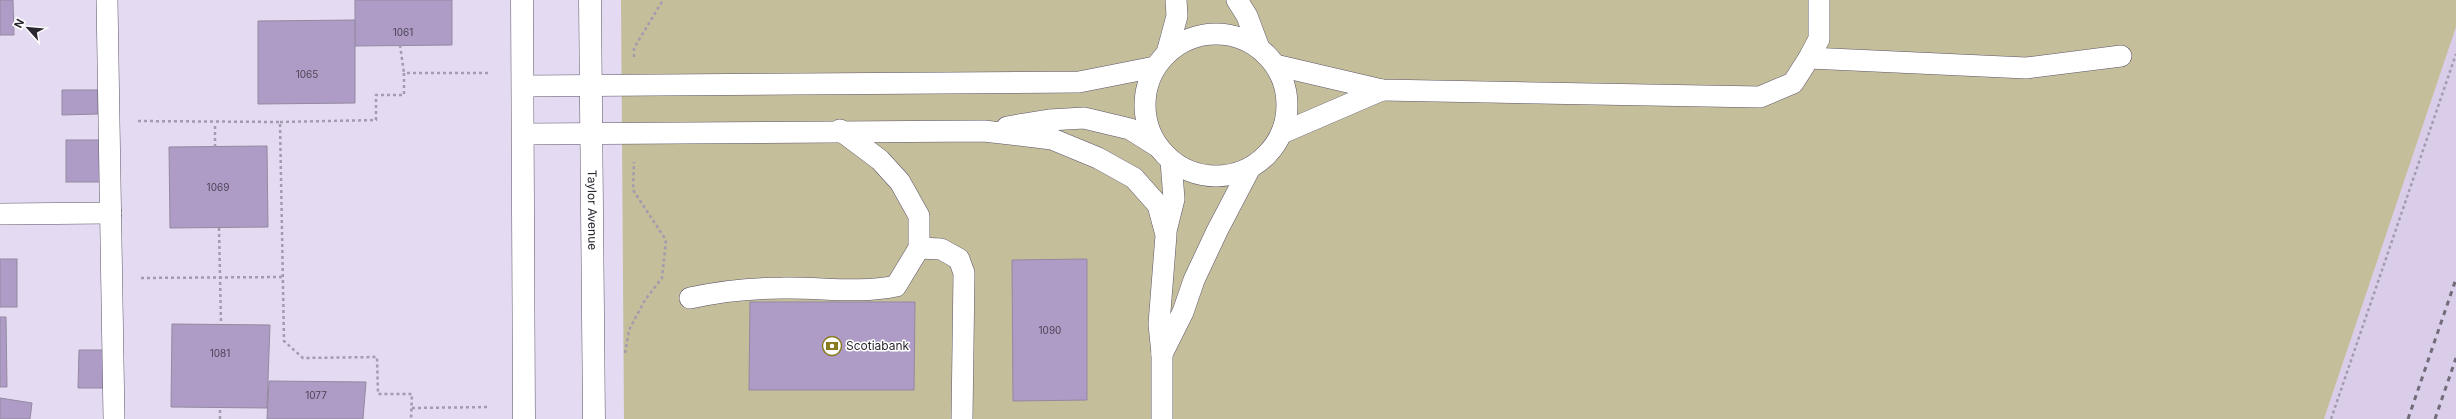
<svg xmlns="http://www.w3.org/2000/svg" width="2456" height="419" font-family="Inter,sans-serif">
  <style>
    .built { fill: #d9cdea }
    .green { fill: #c4be9b }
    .building { fill: #ae9cc6; stroke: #93899f }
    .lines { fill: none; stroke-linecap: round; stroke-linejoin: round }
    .lane-casing { stroke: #5d5468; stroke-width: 22 }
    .secondary-casing { stroke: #5d5468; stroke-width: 23 }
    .path { stroke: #a39bae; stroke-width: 2.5; stroke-dasharray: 3 3; stroke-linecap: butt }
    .lane { stroke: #fff; stroke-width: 21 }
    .secondary { stroke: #fff; stroke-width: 22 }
    .rail { stroke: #726c7a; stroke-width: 3; stroke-dasharray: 5 5; stroke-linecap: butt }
    .labels { text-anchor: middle; stroke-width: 3; stroke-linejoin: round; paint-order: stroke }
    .number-label { font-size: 10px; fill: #4c4456 }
    .street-label { font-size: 12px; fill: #2b2730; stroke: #fff }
    .poi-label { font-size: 12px; fill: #2b2730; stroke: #fff; text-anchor: start }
  </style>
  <rect width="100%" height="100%" fill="#e4daf2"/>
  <path class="built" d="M2456,27V419H2324Z"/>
  <path class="green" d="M621,0H2456V27L2324,419H624Z"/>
  <g class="building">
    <path d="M0,0H13L14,35H0Z"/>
    <path d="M355,0H452V45L355,46Z"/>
    <path d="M355,20V103L258,104V21Z"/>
    <path d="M62,90H98V114L62,115Z"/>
    <rect x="66" y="140" width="36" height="42"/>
    <path d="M267,146L268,227L170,228L169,147Z"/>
    <rect x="0" y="259" width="17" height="48"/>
    <path d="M1087,259V400L1013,401L1012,260Z"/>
    <path d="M750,302H915L914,390H749Z"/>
    <path d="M0,317H6L7,387H0Z"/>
    <path d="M172,324L270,325L267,408L171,407Z"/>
    <path d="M79,350H105L104,388H78Z"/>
    <path d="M269,381L366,382L363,419H267Z"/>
    <path d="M0,398L32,403L30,419H0Z"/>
  </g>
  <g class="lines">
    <g class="lane-casing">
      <g id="lane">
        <path d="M107,0L114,419"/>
        <path d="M1237,0L1247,16L1259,48"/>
        <circle cx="1216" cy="105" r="71"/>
        <path d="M1167,53L1177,16L1176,0"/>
        <path d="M1809,58L2026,68L2121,56"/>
        <path d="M1275,65L1382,90L1760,97L1793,83L1809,58L1819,39V0"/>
        <path d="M523,86L1079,82L1155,67"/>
        <path d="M1007,127L1049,120L1084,118L1130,129L1157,146"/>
        <path d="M1282,133L1382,90"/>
        <path d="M523,134L984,131L1052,139L1098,158L1134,178L1158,205L1166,235L1159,324L1162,354V419"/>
        <path d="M0,214L111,213"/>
        <path d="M1166,231L1174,199L1171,161"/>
        <path d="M919,248L941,249L959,259L964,273L962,419"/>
        <path d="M690,298C721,291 751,288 783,288C821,287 858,294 896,286L919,248V216L900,182L880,160L840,130"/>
        <path d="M1162,354L1183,312L1194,280L1217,231L1250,168"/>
      </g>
    </g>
    <g class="secondary-casing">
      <g id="secondary">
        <path d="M522,0L524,419"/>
        <path id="s1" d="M590,0L594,419"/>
      </g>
    </g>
    <g class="path">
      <path d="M400,45L404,73"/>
      <path d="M634,57V48L663,0"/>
      <path d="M138,121L280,122L284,341L303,358L377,357L378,394H412L411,419"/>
      <path d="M280,122L376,120V95H404V73H489"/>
      <path d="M215,147V123"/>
      <path d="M219,228L221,324"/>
      <path d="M141,278L283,277"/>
      <path d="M625,353L629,330L645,300L662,278L666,240L633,190L634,162"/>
      <path d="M412,408L490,407"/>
      <path d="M220,419V408"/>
      <path d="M2331,419L2456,54"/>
    </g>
    <use href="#lane" class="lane"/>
    <use href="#secondary" class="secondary"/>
    <g class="rail">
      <path d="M2408,419L2456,279"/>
      <path d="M2435,419L2456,358"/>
    </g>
  </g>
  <defs>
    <g id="bank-ring" transform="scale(1)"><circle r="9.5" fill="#fff" stroke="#8a7b20" stroke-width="1.5"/><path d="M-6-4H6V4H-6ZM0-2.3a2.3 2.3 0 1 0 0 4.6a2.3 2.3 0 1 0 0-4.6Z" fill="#8a7b20"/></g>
  </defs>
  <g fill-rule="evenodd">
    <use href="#bank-ring" x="832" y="346"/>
  </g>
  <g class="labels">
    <g class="number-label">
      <text x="403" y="36">1061</text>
      <text x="307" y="78">1065</text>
      <text x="218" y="191">1069</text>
      <text x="1050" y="334">1090</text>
      <text x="220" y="357">1081</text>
      <text x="316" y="399">1077</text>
    </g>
    <g class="street-label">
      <text dy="4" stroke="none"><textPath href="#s1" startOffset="210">Taylor Avenue</textPath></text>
    </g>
    <g class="poi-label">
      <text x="846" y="350">Scotiabank</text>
    </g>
  </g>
  <g transform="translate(28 28) rotate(297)" stroke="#ffffff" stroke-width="3" paint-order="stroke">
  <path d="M0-3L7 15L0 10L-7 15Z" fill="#2b2730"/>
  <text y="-6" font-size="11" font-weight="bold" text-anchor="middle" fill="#2b2730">N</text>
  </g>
</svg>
